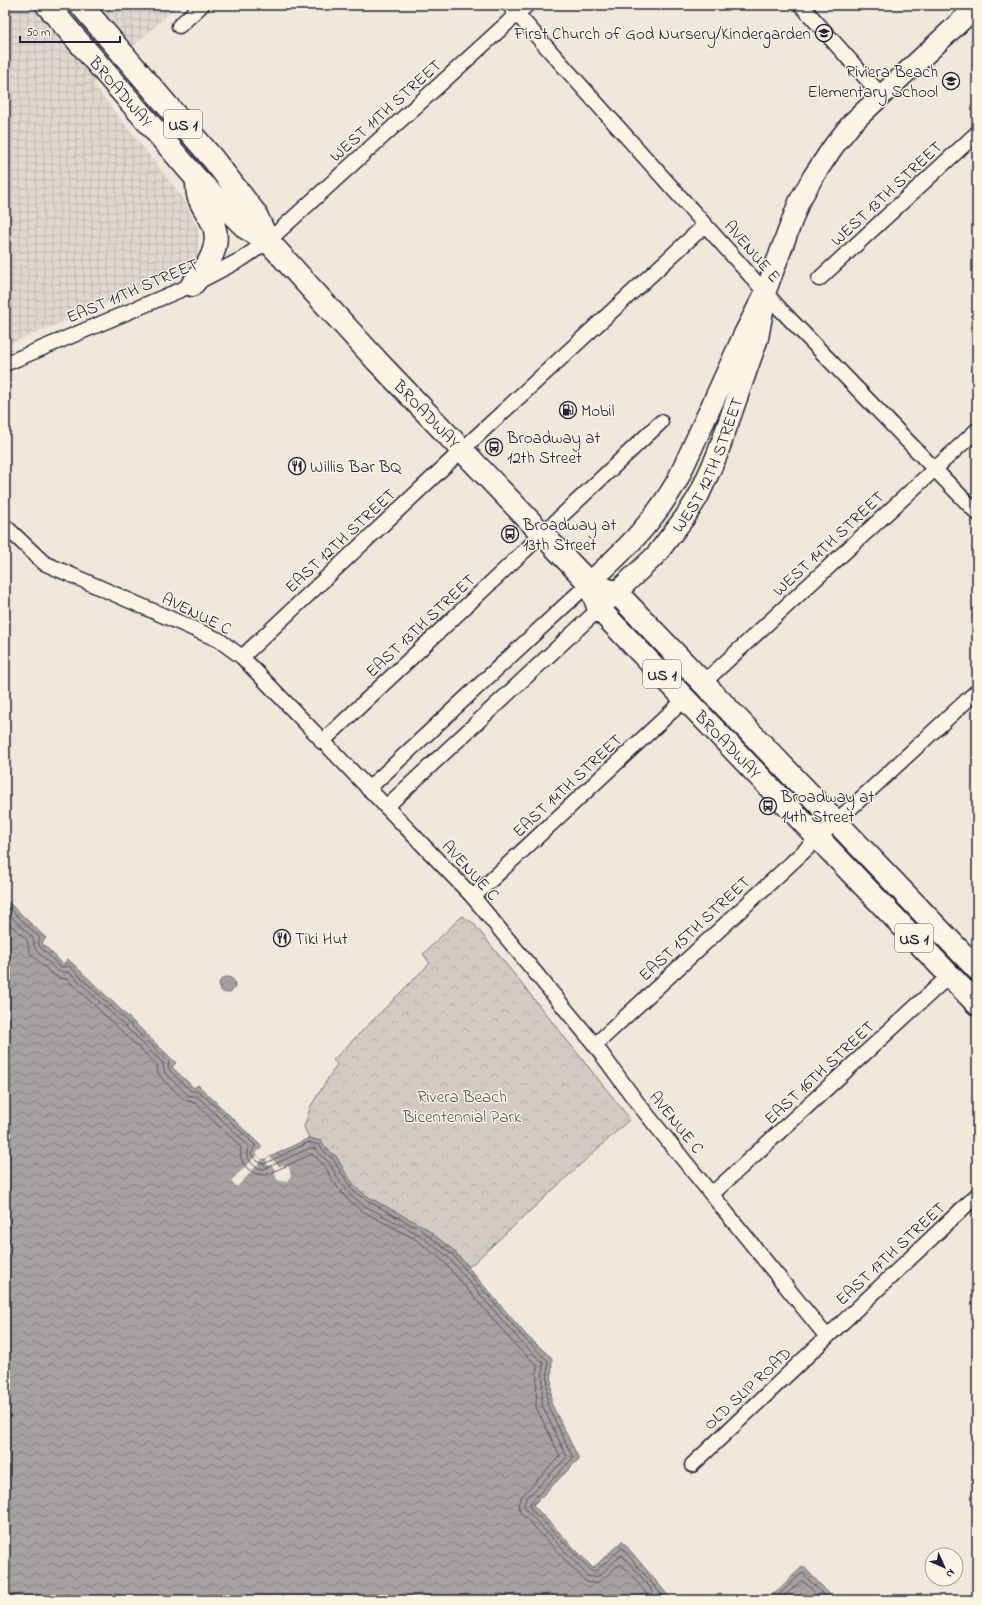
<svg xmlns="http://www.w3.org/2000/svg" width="982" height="1605" font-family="'Indie Flower',sans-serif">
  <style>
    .industrial { fill: url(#industrial-grid) }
    .park { fill: url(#park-crowns); stroke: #7a767f }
    .water { fill: url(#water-waves); stroke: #716f79 }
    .pier { fill: #efe8db }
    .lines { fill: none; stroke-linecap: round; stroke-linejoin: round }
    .shore { stroke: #575564; stroke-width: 1 }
    .street-casing { stroke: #22223b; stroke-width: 17 }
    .secondary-casing { stroke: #22223b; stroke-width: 23 }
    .primary-casing { stroke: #22223b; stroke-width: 25 }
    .street { stroke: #fcf5e5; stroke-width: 14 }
    .secondary { stroke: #fcf5e5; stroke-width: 20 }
    .primary { stroke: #fcf5e5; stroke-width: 22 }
    .labels { text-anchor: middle; stroke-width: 3; stroke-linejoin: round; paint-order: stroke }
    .shield { fill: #fcf5e5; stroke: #63616e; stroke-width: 1 }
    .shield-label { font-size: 16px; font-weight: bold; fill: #22223b }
    .poi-label { font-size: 17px; fill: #22223b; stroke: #fcf5e5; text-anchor: start }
    .street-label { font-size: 17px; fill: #22223b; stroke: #fcf5e5 }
    .park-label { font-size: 17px; fill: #575564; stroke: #fcf5e5 }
  </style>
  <defs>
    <pattern id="industrial-grid" width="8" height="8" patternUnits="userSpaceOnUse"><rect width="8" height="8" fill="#e0d9cf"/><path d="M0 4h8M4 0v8" fill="none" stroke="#c0bab3"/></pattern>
    <pattern id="park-crowns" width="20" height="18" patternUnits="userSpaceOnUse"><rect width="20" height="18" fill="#d1cbc3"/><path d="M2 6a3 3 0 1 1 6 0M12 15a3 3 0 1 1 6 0" fill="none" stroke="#b3aea8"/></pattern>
    <pattern id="water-waves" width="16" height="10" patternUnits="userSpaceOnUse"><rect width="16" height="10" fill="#a6a2a2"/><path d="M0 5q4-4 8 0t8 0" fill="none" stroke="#878485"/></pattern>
  </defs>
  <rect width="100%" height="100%" fill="#efe8db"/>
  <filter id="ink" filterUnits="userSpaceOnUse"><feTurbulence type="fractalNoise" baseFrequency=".025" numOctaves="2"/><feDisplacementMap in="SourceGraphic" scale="8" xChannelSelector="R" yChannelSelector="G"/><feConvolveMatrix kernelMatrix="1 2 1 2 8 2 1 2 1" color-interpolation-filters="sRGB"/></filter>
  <g filter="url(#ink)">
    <path class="industrial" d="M5,5H178L93,84L183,198L199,231L198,254L186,270L5,346Z"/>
    <path class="park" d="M462,916L473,923L630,1119L469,1267L454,1251L424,1227L370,1198L356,1188L345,1172L336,1156L328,1150L321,1141L309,1138L304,1127L311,1106L337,1064L333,1060L430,963L423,954Z"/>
    <g class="water">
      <path d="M5,899L46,938L42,943L63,964L68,959L176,1063L172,1067L194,1088L198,1085L262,1147L255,1153L262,1160L266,1159L309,1138L321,1141L328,1150L336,1156L345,1172L356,1188L370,1198L424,1227L454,1251L527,1336L552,1358L551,1403L579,1459L533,1505L593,1568L622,1541L672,1600H5Z"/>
      <circle cx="227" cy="985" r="8"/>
      <path d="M803,1566L835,1600H767Z"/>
    </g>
    <g class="pier">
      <path d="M257,1155L262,1160L237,1187L231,1181Z"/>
      <path d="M270,1157L280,1167L281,1165L289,1167L291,1176L286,1182L277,1180L275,1172L276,1170L271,1165L269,1166L266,1163L267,1162L266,1159Z"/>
    </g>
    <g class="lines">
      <g class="shore">
        <path d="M5,904L39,937V946L60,966L63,967L69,966L169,1062L168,1067L170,1071L191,1091H199L255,1145V1147L251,1154L257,1161L264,1164L309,1142L319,1145L325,1152L333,1159L342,1174L353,1191L368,1201L421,1230L452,1254L525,1339L548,1361L547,1404L573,1458L531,1502L530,1508L591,1571H596L622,1548L666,1600"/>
        <path d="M5,911L33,938L35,949L56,970L61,972H69L163,1063L164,1070L166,1074L188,1095L198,1097L248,1145L247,1156C250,1163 256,1169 264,1169L310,1148L316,1149L321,1156L329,1162L337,1177L350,1195L365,1206L418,1234L448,1257L521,1342L543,1363L542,1405L567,1457L526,1499L524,1504L526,1510L588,1576C602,1582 611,1560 622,1555L650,1587L652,1593L659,1600"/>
        <path d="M5,920L27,940L30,953L52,974L58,978L67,979L157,1065L158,1073L162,1079L185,1100L195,1103L241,1147C241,1150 240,1153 241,1157C243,1168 255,1176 266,1175L312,1154L325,1166L332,1180L347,1199L362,1211L415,1239L444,1262L516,1346L537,1365L536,1407L560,1456L522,1496L518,1504L521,1513L585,1581C602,1589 608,1570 621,1564L644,1590L651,1600"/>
        <path d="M773,1600L802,1573L829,1600"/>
        <path d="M780,1600L802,1580L822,1600"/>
      </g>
      <g class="street-casing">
        <g id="street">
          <path d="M509,5L781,310L977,513"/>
          <path d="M801,5L881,95"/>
          <path d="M179,26L202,5"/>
          <path d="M819,279L977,133"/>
          <path d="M5,364L192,285L242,259L268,241L527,5"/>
          <path d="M5,526L44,563L219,640L242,657L473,897L595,1045L636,1101L827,1337"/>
          <path d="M242,657L478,435L705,225"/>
          <path d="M703,683L977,430"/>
          <path d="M322,742L661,422"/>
          <path d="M368,789L589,583"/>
          <path d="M386,807L599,609"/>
          <path d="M473,897L685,699"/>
          <path d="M595,1045L977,691"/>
          <path d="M712,1194L950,975"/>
          <path d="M692,1465L977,1195"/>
        </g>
      </g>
      <g class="secondary-casing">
        <g id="secondary">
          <path d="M589,583C625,550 652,524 677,481L745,332L765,293L799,202L813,177L833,147L852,123L977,6"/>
          <path id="s1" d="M605,603L656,555L685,517L698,497L717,455L758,338L763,311"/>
        </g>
      </g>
      <g class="primary-casing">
        <g id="primary">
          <path id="s2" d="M47,5L196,178L246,228L268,241"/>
          <path id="s3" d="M81,5L213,159L255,213L268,241L377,361L589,583L599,609L977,1004"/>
          <path d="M192,285C206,269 221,248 214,226C210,216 203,208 199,198C197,193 197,185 197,180"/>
          <path d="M589,583L617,593L977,969"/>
        </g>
      </g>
      <use href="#street" class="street"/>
      <use href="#secondary" class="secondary"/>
      <use href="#primary" class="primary"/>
    </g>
  </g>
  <defs>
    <g id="school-ring" transform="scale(0.9)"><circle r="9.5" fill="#fcf5e5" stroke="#22223b" stroke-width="1.5"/><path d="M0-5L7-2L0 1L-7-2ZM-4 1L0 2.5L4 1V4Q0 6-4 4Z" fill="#22223b"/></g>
    <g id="fuel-ring" transform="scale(0.9)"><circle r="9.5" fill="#fcf5e5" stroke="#22223b" stroke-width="1.5"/><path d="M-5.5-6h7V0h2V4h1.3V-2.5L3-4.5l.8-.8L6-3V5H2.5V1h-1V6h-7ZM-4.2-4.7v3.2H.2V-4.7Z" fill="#22223b"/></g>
    <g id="bus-ring" transform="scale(0.9)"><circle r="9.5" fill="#fcf5e5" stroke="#22223b" stroke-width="1.5"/><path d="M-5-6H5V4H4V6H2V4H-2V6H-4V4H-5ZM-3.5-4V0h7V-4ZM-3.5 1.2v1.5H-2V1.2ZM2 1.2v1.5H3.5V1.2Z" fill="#22223b"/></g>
    <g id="restaurant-ring" transform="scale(0.9)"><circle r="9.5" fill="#fcf5e5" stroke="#22223b" stroke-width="1.5"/><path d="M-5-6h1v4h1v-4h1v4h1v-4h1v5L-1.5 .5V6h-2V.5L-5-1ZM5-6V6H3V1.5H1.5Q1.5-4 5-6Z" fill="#22223b"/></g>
  </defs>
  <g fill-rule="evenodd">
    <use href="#school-ring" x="824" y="33"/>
    <use href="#school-ring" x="951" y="81"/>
    <use href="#fuel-ring" x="568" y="410"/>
    <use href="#bus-ring" x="494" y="447"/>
    <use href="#restaurant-ring" x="297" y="466"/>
    <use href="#bus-ring" x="510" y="534"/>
    <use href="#bus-ring" x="768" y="806"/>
    <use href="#restaurant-ring" x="282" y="938"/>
  </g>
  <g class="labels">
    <g class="shield">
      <rect x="164" y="110" width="38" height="28" rx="3"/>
      <rect x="643" y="660" width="38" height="28" rx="3"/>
      <rect x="895" y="924" width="38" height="28" rx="3"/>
    </g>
    <g class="shield-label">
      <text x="183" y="130">US 1</text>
      <text x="662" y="680">US 1</text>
      <text x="914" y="944">US 1</text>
    </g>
    <g class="poi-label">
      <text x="811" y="39" text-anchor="end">First Church of God Nursery/Kindergarden</text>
      <text x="938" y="77" text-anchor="end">Riviera Beach<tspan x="938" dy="20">Elementary School</tspan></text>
      <text x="581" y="416">Mobil</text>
      <text x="507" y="443">Broadway at<tspan x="507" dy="20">12th Street</tspan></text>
      <text x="310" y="472">Willis Bar BQ</text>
      <text x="523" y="530">Broadway at<tspan x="523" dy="20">13th Street</tspan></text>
      <text x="781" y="802">Broadway at<tspan x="781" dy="20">14th Street</tspan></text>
      <text x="295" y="944">Tiki Hut</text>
    </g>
    <g class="street-label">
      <text dy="6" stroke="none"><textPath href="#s2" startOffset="114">BROADWAY</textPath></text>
      <text transform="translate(385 110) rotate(-42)" y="6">WEST 11TH STREET</text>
      <text transform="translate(886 193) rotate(-43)" y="6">WEST 13TH STREET</text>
      <text transform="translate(753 251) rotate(49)" y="6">AVENUE E</text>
      <text transform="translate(132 290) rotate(-23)" y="6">EAST 11TH STREET</text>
      <text dy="6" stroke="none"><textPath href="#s3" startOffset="537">BROADWAY</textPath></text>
      <text dy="6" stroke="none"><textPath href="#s1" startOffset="175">WEST 12TH STREET</textPath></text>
      <text transform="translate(340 540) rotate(-43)" y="6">EAST 12TH STREET</text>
      <text transform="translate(828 543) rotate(-43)" y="6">WEST 14TH STREET</text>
      <text transform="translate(197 613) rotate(26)" y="6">AVENUE C</text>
      <text transform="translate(420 625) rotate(-43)" y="6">EAST 13TH STREET</text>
      <text dy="6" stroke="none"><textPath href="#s3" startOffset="986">BROADWAY</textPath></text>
      <text transform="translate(567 785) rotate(-43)" y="6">EAST 14TH STREET</text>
      <text transform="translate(471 870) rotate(47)" y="6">AVENUE C</text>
      <text transform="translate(694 928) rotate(-43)" y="6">EAST 15TH STREET</text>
      <text transform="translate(819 1072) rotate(-43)" y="6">EAST 16TH STREET</text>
      <text transform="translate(677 1122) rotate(51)" y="6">AVENUE C</text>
      <text transform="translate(890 1253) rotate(-43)" y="6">EAST 17TH STREET</text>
      <text transform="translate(747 1388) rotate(-43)" y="6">OLD SLIP ROAD</text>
    </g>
    <g class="park-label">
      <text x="462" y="1102">Rivera Beach<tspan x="462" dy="20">Bicentennial Park</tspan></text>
    </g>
  </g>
  <rect width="982" height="1605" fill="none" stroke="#fcf5e5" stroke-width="20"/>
  <rect x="10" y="10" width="962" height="1585" fill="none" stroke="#22223b" stroke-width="1.5" filter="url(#ink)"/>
  <g transform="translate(944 1567) rotate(135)"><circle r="19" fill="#fcf5e5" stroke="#a5a1a1"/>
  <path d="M0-3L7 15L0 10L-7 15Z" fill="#22223b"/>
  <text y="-6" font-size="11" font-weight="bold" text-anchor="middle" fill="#22223b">N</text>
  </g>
  <path d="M20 36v6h100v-6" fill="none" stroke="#22223b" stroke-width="2"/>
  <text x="26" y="36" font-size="12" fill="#22223b" stroke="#fcf5e5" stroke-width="3" paint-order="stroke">50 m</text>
</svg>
